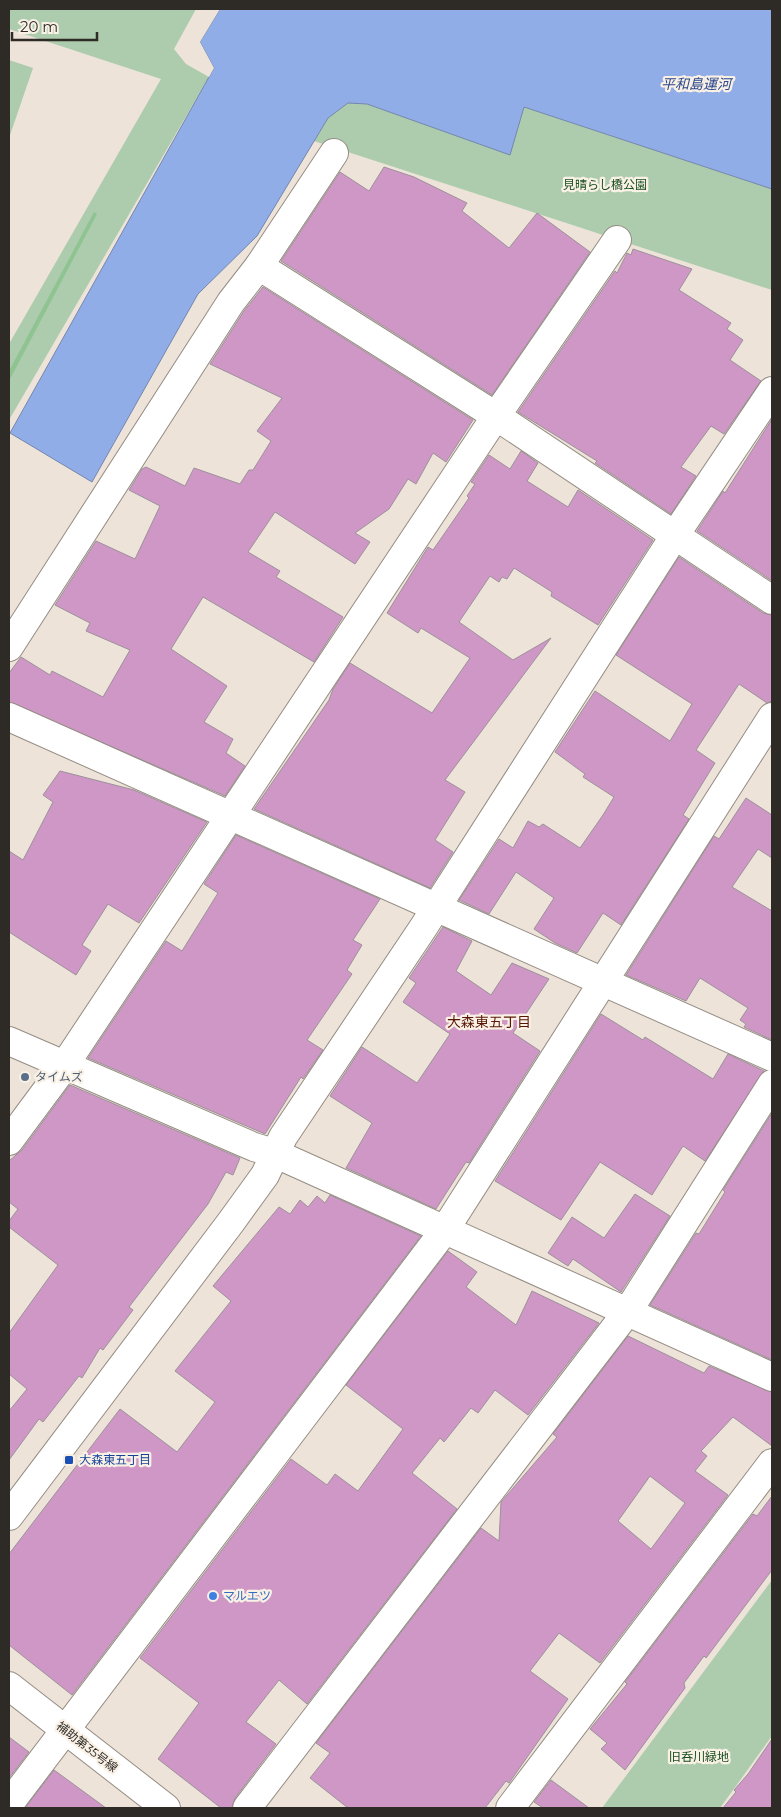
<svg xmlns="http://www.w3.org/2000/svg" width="781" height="1817" font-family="Montserrat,'Noto Sans JP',sans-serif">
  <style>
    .green { fill: #acccad }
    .forest { fill: #8fc492 }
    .water { fill: #91ade7; stroke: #7386ad }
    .pier { fill: #ede3d9 }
    .building { fill: #cf97c5; stroke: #9c919a; fill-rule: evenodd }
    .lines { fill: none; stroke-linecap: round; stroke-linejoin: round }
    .minor-casing { stroke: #958c83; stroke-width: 30 }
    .minor { stroke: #fff; stroke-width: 28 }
    .service-dot { fill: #5c6f8a; stroke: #faf1e6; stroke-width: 2 }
    .transit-dot { fill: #1a4fb4; stroke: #faf1e6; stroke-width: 2 }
    .shop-dot { fill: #3f7fe0; stroke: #faf1e6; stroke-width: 2 }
    .labels { text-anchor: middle; stroke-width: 4.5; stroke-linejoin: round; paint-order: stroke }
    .park-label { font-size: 12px; fill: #164e1e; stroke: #faf1e6 }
    .service-label { font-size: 12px; fill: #4e5e75; stroke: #faf1e6; text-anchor: start }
    .transit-label { font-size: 12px; fill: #164399; stroke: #faf1e6; text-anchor: start }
    .shop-label { font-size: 12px; fill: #366cbe; stroke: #faf1e6; text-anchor: start }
    .street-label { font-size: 12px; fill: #2e2b27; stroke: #faf1e6 }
    .water-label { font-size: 14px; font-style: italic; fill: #2a488d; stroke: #faf1e6 }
    .neighbourhood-label { font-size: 14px; fill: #571505; stroke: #faf1e6 }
  </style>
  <rect width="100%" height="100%" fill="#ede3d9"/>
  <g class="green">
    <path d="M9,9H196L174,49L186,64L209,77L9,420V344L161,79L9,29Z"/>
    <path d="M9,60L33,68L9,138Z"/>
    <path d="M348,103L367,104L509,154L524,107L772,189V290L314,141L328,118Z"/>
    <path d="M772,1580V1736L720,1808H602Z"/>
  </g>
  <path class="forest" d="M94,212L97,214L9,381V371Z"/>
  <path class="water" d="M220,9H772V189L524,107L510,155L367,104L348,103L328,118L257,236L198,294L92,482L10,433L214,68L200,42Z"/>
  <path class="pier" d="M217,9H220L200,42L214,68L209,77L206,75L211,68L197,42Z"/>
  <g class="building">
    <path d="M384,167L414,177L467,203L462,211L509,248L537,213L590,252L492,395L281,261L340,172L369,191Z"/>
    <path d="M633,249L692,269L679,290L731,323L727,329L743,340L730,360L761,381L724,434L711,426L681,467L696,476L671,514L595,463L597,461L518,412L615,271L617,273L627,253L631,255Z"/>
    <path d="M263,287L473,420L446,462L433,453L416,484L408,479L389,509L355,533L370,542L355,564L275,512L248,552L280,571L276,577L343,617L314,662L203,597L171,649L227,686L204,722L233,739L226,753L245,766L225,796L9,702V673L21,657L50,675L52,671L103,697L130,650L86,631L90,623L55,605L96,541L135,559L160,506L129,490L142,469L146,467L185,486L194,468L240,484L249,470H253L271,441L257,431L282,398L210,364L244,311Z"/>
    <path d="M772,419V581L697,531L723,491L725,493Z"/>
    <path d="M521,451L538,463L527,481L568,507L578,490L653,540L598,625L551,596L552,592L514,568L507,579L502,577L499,582L490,576L459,622L513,660L551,638L445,780L465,792L435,840L453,852L430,888L254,809L329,700L333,689L350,663L432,713L470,658L421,628L418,633L387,613L428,547L433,550L469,498L467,496L475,484L471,482L489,455L510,469Z"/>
    <path d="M679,557L763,613L772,615V701L767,703L739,684L696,750L715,763L683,815L689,819L621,925L603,913L577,953L555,943L534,929L554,898L516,872L489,914L459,900L499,839L513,848L528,821L539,827L543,824L580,848L603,815L614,797L583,777L585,774L555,752L595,691L670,741L692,704L616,655Z"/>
    <path d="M60,771L134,790L207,822L139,923L108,904L82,945L91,951L76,975L9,932V851L23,860L53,802L43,795Z"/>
    <path d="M746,798L772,815V858L758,849L732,887L772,911V1040L744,1027L746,1024L740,1020L748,1008L700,978L686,1001L626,975L714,836L719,839Z"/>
    <path d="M236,835L380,899L353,940L362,945L347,970L352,974L307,1040L323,1050L303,1079L301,1077L265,1134L88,1058L166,941L182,951L218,893L204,884Z"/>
    <path d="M443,927L472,941L456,971L491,995L512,963L549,979L513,1033L540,1051L469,1163L466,1162L436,1209L346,1168L372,1123L330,1096L362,1047L417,1083L450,1034L403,1002L416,983L409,978Z"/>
    <path d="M601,1014L643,1040L645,1037L713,1079L728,1054L764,1071L705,1161L683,1146L652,1195L600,1162L561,1220L495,1181Z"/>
    <path d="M70,1085L240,1158L233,1175L226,1172L208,1204L129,1307L133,1310L103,1350L100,1348L82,1378L79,1376L43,1422L39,1419L9,1460V1411L27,1389L9,1374V1333L58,1265L9,1227V1221L18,1209L9,1202V1161L22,1150Z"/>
    <path d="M772,1113V1360L650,1305L696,1233L699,1234L725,1192L723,1190Z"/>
    <path d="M635,1194L670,1216L621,1292L573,1259L568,1266L548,1253L572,1217L604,1238Z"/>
    <path d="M330,1195L421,1236L72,1695L9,1645V1554L120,1409L177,1452L215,1402L175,1371L231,1301L213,1286L279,1207L290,1214L300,1200L308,1207L317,1196L325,1203Z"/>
    <path d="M448,1251L477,1272L466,1287L516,1325L532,1291L599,1323L528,1415L495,1390L478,1413L471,1408L444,1442L440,1438L412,1473L457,1509L307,1704L279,1680L246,1722L276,1744L235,1798L232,1808H221L158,1759L199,1703L140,1658L291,1459L327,1485L335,1474L358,1491L403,1429L346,1385Z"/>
    <path d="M628,1336L704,1373L709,1366L772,1392V1446L733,1417L701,1451L707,1456L695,1471L728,1495L600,1663L559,1633L530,1671L568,1699L509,1783L506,1781L485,1808H348L310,1778L330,1753L316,1743L481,1528L499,1541L501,1502L557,1437L553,1434ZM650,1476L685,1503L651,1549L618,1521Z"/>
    <path d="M772,1496V1570L706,1658L704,1656L684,1683L685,1688L625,1770L601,1749L607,1743L590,1729L627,1684L625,1682L753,1514L757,1516Z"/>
    <path d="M9,1737L29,1752L9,1778Z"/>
    <path d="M772,1739V1808H723L736,1792L734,1790L748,1774Z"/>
    <path d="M54,1770L106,1808H25Z"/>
    <path d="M551,1780L589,1808H543L534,1802Z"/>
  </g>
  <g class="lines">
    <g class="minor-casing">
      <g id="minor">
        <path d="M259,266L334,153"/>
        <path d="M9,647L231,302L259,266L496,416L772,600"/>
        <path d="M9,717L772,1057"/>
        <path d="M9,1041L254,1147L274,1153L772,1377"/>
        <path d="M9,1141L58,1075L496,416L617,240"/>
        <path d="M9,1516L231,1222L265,1175L283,1137L423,928L675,535L772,391"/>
        <path d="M9,1686L166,1808"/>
        <path d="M9,1804L444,1231L772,717"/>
        <path d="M247,1808L628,1311L772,1084"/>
        <path d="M510,1808L772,1463"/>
      </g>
    </g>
    <use href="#minor" class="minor"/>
  </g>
  <circle class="service-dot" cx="25" cy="1077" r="5"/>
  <rect class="transit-dot" x="64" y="1455" width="10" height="10" rx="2.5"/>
  <circle class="shop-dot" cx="213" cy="1596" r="5"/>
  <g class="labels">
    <g class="park-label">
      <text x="605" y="189">見晴らし橋公園</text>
      <text x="699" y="1761">旧呑川緑地</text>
    </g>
    <g class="service-label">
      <text x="35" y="1081">タイムズ</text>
    </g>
    <g class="transit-label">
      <text x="79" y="1464">大森東五丁目</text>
    </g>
    <g class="shop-label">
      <text x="223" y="1600">マルエツ</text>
    </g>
    <g class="street-label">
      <text transform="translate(87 1747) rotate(38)" y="4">補助第35号線</text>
    </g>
    <g class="water-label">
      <text x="696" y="89">平和島運河</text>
    </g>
    <g class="neighbourhood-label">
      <text x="489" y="1027">大森東五丁目</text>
    </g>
  </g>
  <rect width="781" height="1817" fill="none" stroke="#2e2b27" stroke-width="20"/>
  <path d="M12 32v8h85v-8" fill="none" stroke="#2e2b27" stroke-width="2.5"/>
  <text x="20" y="32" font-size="15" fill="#2e2b27" stroke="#faf1e6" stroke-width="4" paint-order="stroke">20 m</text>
</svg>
